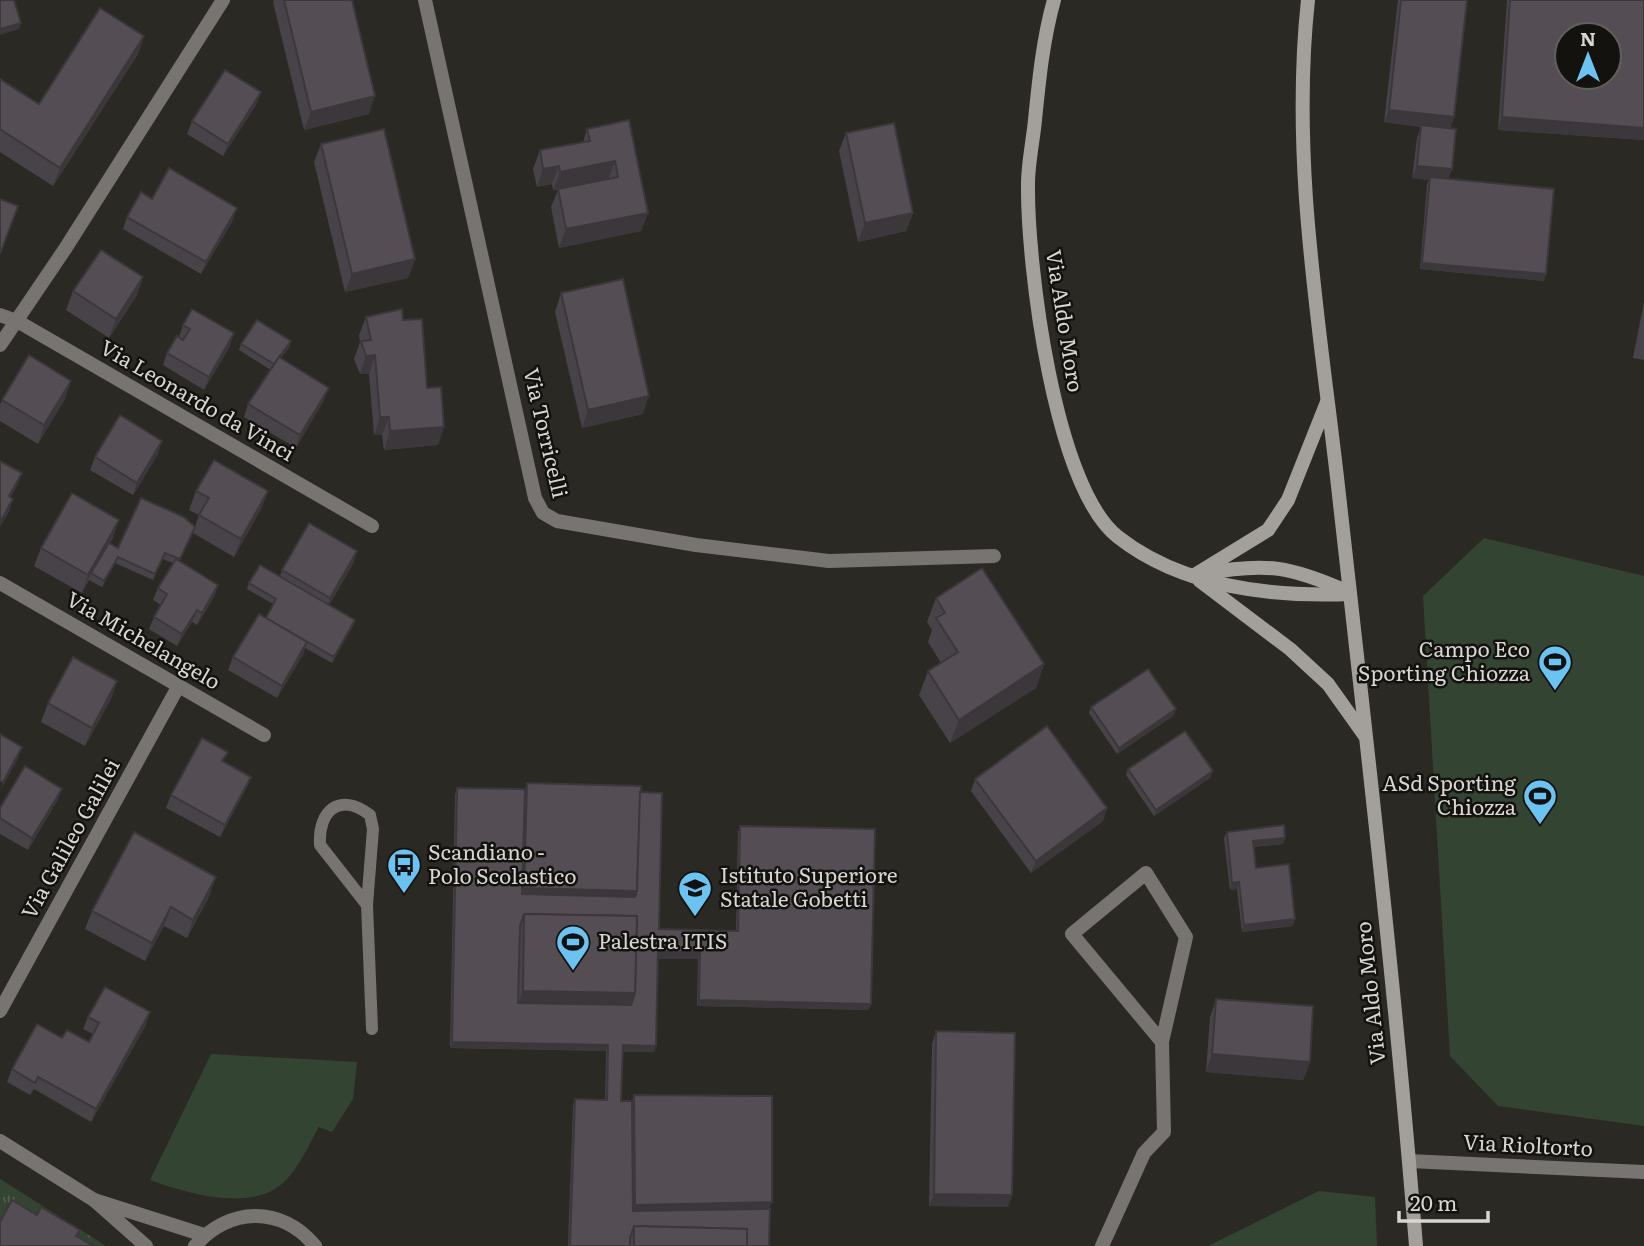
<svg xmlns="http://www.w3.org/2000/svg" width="1644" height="1246" font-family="Literata,serif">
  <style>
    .grass { fill: #344432 }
    .park { fill: url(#park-tufts) }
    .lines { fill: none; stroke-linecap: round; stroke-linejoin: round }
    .lane { stroke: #777471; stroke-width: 12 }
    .street { stroke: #777471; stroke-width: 14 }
    .secondary { stroke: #a39f9a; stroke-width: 14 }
    .wall { fill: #484348 }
    .shaded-wall { fill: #3b373b }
    .building { fill: #544e54; stroke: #3b373b; stroke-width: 2; fill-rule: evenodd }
    .labels { text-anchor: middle; stroke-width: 5; stroke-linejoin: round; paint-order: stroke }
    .street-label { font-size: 21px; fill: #d7d6d2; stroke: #13120f }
    .poi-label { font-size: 21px; fill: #d7d6d2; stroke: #13120f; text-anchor: start }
  </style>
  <defs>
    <pattern id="park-tufts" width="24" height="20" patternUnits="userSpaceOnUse" patternTransform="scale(1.75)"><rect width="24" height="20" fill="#344432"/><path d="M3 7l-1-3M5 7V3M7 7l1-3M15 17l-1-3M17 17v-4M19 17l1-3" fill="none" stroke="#515e4f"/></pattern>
  </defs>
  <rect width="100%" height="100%" fill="#2b2923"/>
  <g class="grass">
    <path d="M1484,538L1644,576V1126L1498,1106L1450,1056L1423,596Z"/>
    <path d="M211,1054L357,1062L353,1099L332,1132L319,1127C309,1144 299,1168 284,1182C252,1213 186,1193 150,1180Z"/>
    <path d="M1319,1191L1375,1197L1377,1246H1208Z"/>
  </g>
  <path class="park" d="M0,1179L106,1246H0Z"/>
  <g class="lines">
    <path class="lane" d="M367,905L320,845C318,810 340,792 370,815L373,829L367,905L372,1029"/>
    <g class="street">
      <path d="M425,0L535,498L543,513L557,521L696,545L829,561L994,556"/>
      <path d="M0,315L17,321L372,526"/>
      <path d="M0,345L65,249L223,0"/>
      <path d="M0,583L264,735"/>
      <path d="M0,1011L178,687"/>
      <path d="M0,1141L94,1200"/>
      <path d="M1409,1161L1644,1172"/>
      <path d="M146,1246L94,1200L204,1235"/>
      <path d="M195,1246C228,1207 282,1205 315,1246"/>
      <path d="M1102,1246L1144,1153L1164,1132L1162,1042L1186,937L1146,873L1072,934L1162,1042"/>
    </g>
    <g class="secondary">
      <path d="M1054,0C1043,39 1039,80 1035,120C1033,141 1028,163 1028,184C1027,263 1054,487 1118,537C1183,588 1271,597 1350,594"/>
      <path d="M1308,0C1290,165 1321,331 1339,495C1367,745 1396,995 1416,1246"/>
      <path d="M1203,574C1264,562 1290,566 1346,591"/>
      <path d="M1193,576L1268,530L1288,500L1327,402"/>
      <path d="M1200,581L1290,649L1328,684L1365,736"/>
    </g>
  </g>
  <g class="wall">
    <path d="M274,0H352L369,114L304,130L273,2Z"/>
    <path d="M1398,0H1467L1454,117L1450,128L1452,169L1448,179L1546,274L1544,281L1420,269L1427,184L1429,180L1412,178L1417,138L1421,127L1384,122Z"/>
    <path d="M1507,0H1644V140L1498,130Z"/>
    <path d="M144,36L138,54L53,186L0,152V79L39,104Z"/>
    <path d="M261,92L256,105L223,156L187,134L192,121Z"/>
    <path d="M629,120L648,213L641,231L559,248L551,207L558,190H553L552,184L537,187L533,169L540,150L583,142L587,129Z"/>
    <path d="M846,133L913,213L906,231L858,242L839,151Z"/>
    <path d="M321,144L415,259L408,278L345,292L314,162Z"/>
    <path d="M152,199L233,220L201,274L123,229L127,217Z"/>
    <path d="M143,277L137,295L109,338L66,310L73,291Z"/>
    <path d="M561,293L643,414L582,428L555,312Z"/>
    <path d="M1644,302V360L1633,358Z"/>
    <path d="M366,317L403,320L427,388L444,427L438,445L384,450L382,435H374L369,374H360L354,359L360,342L359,335Z"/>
    <path d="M183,325L230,346L204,390L163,365L167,353L179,337Z"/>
    <path d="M291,341L289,348L281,358L324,400L296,448L244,417L248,404L271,370L239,350L241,344Z"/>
    <path d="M65,399L38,444L0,421V405L2,400Z"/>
    <path d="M158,454L133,495L90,470L95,457Z"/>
    <path d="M196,491H268L261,509L234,557L193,533L179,561L218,585L214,597L197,625L192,622L177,646L149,629L154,617L161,605L153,600L158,588L173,563L163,559L153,580L115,563L102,587L89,580L82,593L34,566L41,548L113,538L110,543L118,548L195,527L199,515L189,510Z"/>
    <path d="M357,551L353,564L329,605L355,620L353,626L332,663L305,648L303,655L277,698L228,670L233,657L266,618L273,604L247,589L249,583L280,576L282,570Z"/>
    <path d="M936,598L1044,664L1036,688L950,743L919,695L928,671L941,663L928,642L932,630L927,622Z"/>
    <path d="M117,681L111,699L85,746L41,722L48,703Z"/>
    <path d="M1091,707L1176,709L1173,716L1117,754L1089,713Z"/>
    <path d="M224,762L251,777L246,789L220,837L166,808L171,795Z"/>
    <path d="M1128,769L1213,771L1210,778L1154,816L1126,775Z"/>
    <path d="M975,779L1107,808L1103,821L1031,873L971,791Z"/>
    <path d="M527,783L640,792L659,929L736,931L738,832L740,826L871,1004L868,1010L697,1006L698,959H658L654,1052H623L621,1101H632L634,1095L770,1209L769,1246H568L573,1105L575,1099L605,1100L606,1051L450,1048L455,795L457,788L525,789Z"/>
    <path d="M62,789L57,801L28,850L0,834V808Z"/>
    <path d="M1227,832L1285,838L1283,844L1254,847L1256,868L1293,926L1242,932L1237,889L1230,890L1224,838Z"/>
    <path d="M210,895L187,938L164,926L145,961L85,929L92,911Z"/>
    <path d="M1216,999L1310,1062L1303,1080L1206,1072L1210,1017Z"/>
    <path d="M88,1017L146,1025L91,1122L34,1089L30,1095L7,1082L12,1069L62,1038L89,1042L93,1034L83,1029Z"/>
    <path d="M936,1031L1012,1195L1008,1207L929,1206L932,1044Z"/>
  </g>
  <g class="shaded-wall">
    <path d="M21,23L19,29L0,35V29Z"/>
    <path d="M144,36L138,54L53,186L60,168Z"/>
    <path d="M261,92L256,105L223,156L228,144Z"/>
    <path d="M375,96L369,114L304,130L311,112Z"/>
    <path d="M1389,110L1454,117L1450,130L1384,122Z"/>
    <path d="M1502,117L1644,128V140L1498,130Z"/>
    <path d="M615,161L608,180L553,190L560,172Z"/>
    <path d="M559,166L552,184L537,187L543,169Z"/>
    <path d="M1417,166L1452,169L1447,182L1412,178Z"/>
    <path d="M237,208L233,220L201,274L206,262Z"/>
    <path d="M648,213L641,231L559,248L566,229Z"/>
    <path d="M913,213L906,231L858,242L865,223Z"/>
    <path d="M415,259L408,278L345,292L352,274Z"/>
    <path d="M1422,263L1546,274L1544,281L1420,269Z"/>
    <path d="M143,277L137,295L109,338L116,319Z"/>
    <path d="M234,333L230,346L204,390L209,377Z"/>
    <path d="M291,341L289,348L271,371L274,364Z"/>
    <path d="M375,355L369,374H360L366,356Z"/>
    <path d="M71,381L65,399L38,444L44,425Z"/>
    <path d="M329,388L324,400L296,448L300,435Z"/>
    <path d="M649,396L643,414L582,428L588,410Z"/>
    <path d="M380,417H389L382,435H374Z"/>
    <path d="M444,427L438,445L384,450L390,431Z"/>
    <path d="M162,441L158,454L133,495L137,483Z"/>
    <path d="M22,473L17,486L4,509L9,496Z"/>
    <path d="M268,491L261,509L234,557L241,539Z"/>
    <path d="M13,499L9,512L0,527V522Z"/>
    <path d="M119,520L113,538L92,574L91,573L82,593L88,575Z"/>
    <path d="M357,551L353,564L326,611L330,598Z"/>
    <path d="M218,585L214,597L197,625L202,613Z"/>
    <path d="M197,610L192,622L177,646L182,634Z"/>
    <path d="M355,620L353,626L332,663L334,657Z"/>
    <path d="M307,642L303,655L277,698L282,686Z"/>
    <path d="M1044,664L1036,688L950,743L959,720Z"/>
    <path d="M117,681L111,699L85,746L92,728Z"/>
    <path d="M1176,709L1173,716L1117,754L1119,748Z"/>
    <path d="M22,747L18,759L0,791L3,782Z"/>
    <path d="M1213,771L1210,778L1154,816L1156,810Z"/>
    <path d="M251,777L246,789L220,837L225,825Z"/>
    <path d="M62,789L57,801L28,850L32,838Z"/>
    <path d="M1107,808L1103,821L1031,873L1036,861Z"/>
    <path d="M1285,838L1283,844L1251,847L1253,841Z"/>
    <path d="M216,877L210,895L187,938L193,920Z"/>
    <path d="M1239,882L1237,889L1230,890L1232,883Z"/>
    <path d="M524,888L637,891L633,903L520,900Z"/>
    <path d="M171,907L164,926L145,961L152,943Z"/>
    <path d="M1295,919L1293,926L1242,932L1244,925Z"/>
    <path d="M658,952H700L698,959H656Z"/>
    <path d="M523,991L635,993L629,1011L516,1009Z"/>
    <path d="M699,1000L871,1004L868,1010L697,1006Z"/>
    <path d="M150,1012L146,1025L91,1122L96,1109Z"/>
    <path d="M452,1042L608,1045L606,1051L450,1048Z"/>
    <path d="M623,1045L656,1046L654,1052H621Z"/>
    <path d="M1212,1054L1310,1062L1303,1080L1206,1072Z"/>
    <path d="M934,1194L1012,1195L1008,1207L929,1206Z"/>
    <path d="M772,1202L767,1215L631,1217L635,1205Z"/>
  </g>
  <g class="building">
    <path d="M0,0H14L21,23L0,29Z"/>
    <path d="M284,0H352L375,96L311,112Z"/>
    <path d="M1401,0H1467L1454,117L1389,110Z"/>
    <path d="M1510,0H1644V128L1502,117ZM1567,35H1609V77H1567Z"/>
    <path d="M100,8L144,36L60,168L0,129V79L39,104Z"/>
    <path d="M225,70L261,92L228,144L192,121Z"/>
    <path d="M629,120L648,213L566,229L558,189L618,177L615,161L560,172L559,166L543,169L540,150L590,141L587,129Z"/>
    <path d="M894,123L913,213L865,223L846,133Z"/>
    <path d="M1421,125L1456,129L1452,169L1417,166Z"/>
    <path d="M384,129L415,259L352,274L321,144Z"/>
    <path d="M169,168L237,208L206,262L127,217L141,192L152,199Z"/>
    <path d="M1430,177L1554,189L1546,274L1422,263Z"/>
    <path d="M0,199L18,206L0,254Z"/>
    <path d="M101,250L143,277L116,319L73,291Z"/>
    <path d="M623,279L649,396L588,410L561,293Z"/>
    <path d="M192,309L234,333L209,377L167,353L177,336L183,340L190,329L183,325Z"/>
    <path d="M402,309L403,320L422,319L427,388L441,387L444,427L390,431L389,417H380L375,355L366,356L361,341L371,340L366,317Z"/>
    <path d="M257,320L291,341L274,364L241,344Z"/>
    <path d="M29,355L71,381L44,425L2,400Z"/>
    <path d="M279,357L329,388L300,435L248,404Z"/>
    <path d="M120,415L162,441L137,483L95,457Z"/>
    <path d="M214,460L268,491L241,539L199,515L209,498L196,491Z"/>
    <path d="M0,461L22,473L9,496L13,499L0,522Z"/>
    <path d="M72,493L119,520L88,575L41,548Z"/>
    <path d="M141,498L184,517L195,527L180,559L165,553L155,574L118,557L104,581L91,573L109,543L118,548Z"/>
    <path d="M309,523L357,551L330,598L282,570Z"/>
    <path d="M176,559L218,585L202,613L197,610L182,634L154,617L167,594L158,588Z"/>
    <path d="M260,565L355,620L334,657L266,618L276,599L249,583Z"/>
    <path d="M982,568L1044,664L959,720L928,671L958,652L936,618L945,613L936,598Z"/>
    <path d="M259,614L307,642L282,686L233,657Z"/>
    <path d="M73,657L117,681L92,728L48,703Z"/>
    <path d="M1148,669L1176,709L1119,748L1091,707Z"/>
    <path d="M1047,726L1107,808L1036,861L975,779Z"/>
    <path d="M1185,731L1213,771L1156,810L1128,769Z"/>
    <path d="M0,734L22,747L3,782L0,781Z"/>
    <path d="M202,738L228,752L222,761L251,777L225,825L171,795Z"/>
    <path d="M25,766L62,789L32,838L0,818V808Z"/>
    <path d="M527,783L641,786L637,891L524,888Z"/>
    <path d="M457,788L525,789L522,894L635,897L637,891L640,792L662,793L659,929L738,931L740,826L875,829L871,1004L699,1000L700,952H658L656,1046L623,1045L621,1101H632L633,1211L770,1209L769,1246H747V1229L634,1226L630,1238V1246H570L575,1099L607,1100L608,1045L452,1042ZM524,914L637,916L635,993L631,1005L518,1003L520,926Z"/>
    <path d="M1284,825L1285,838L1253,841L1256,868L1289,864L1295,919L1244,925L1239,882L1232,883L1227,832Z"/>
    <path d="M134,832L216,877L193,920L171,907L152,943L92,911Z"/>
    <path d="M524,914L637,916L635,993L523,991Z"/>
    <path d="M105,987L150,1012L96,1109L38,1077L35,1083L12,1069L37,1024L62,1038L67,1030L89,1042L99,1023L88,1017Z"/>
    <path d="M1216,999L1313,1006L1310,1062L1212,1054Z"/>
    <path d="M936,1031L1015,1033L1012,1195L934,1194Z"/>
    <path d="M634,1095L772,1096V1202L635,1205Z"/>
    <path d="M12,1200L37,1215L41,1207L80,1230L76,1236L94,1246H0V1222Z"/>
    <path d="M634,1226L747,1229V1246H634Z"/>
  </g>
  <defs>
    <g id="stadium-pin" transform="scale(1.75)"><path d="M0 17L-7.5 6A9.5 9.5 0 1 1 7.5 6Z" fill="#6bc3f2" stroke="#13120f"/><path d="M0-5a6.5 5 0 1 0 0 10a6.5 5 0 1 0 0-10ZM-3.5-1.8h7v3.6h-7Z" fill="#111"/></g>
    <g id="bus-pin" transform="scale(1.75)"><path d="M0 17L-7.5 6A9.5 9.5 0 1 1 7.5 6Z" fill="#6bc3f2" stroke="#13120f"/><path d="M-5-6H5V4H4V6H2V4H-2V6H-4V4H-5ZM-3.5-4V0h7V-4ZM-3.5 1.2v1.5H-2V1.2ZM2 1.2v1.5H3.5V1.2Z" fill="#111"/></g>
    <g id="school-pin" transform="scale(1.75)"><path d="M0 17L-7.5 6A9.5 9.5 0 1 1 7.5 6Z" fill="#6bc3f2" stroke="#13120f"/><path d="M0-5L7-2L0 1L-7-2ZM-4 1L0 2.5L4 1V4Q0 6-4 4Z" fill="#111"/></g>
  </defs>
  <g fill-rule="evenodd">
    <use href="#stadium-pin" x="1555" y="662"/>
    <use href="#stadium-pin" x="1540" y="796"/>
    <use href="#bus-pin" x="404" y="865"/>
    <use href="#school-pin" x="695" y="888"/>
    <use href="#stadium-pin" x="573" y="942"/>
  </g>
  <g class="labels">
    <g class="street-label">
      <text transform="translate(1064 321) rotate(81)" y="7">Via Aldo Moro</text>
      <text transform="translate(197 401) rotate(30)" y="7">Via Leonardo da Vinci</text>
      <text transform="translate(545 433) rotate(77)" y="7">Via Torricelli</text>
      <text transform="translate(143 641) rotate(30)" y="7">Via Michelangelo</text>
      <text transform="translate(71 839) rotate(-61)" y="7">Via Galileo Galilei</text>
      <text transform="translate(1371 993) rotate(-96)" y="7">Via Aldo Moro</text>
      <text transform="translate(1528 1146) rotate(3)" y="7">Via Rioltorto</text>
    </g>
    <g class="poi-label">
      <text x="1530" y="657" text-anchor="end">Campo Eco<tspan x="1530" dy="24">Sporting Chiozza</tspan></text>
      <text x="1516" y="791" text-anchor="end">ASd Sporting<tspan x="1516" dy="24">Chiozza</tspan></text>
      <text x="428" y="860">Scandiano -<tspan x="428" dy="24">Polo Scolastico</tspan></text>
      <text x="720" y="883">Istituto Superiore<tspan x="720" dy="24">Statale Gobetti</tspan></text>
      <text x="598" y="949">Palestra ITIS</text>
    </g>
  </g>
  <g transform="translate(1588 56)"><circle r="33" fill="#13120f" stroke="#61605d" stroke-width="2"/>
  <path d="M0-5L12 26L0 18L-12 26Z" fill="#6bc3f2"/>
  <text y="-10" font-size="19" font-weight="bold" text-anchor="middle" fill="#d7d6d2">N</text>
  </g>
  <path d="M1399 1211v10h89v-10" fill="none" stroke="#d7d6d2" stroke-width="3.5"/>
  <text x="1410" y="1211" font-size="21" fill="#d7d6d2" stroke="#13120f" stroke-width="5" paint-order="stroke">20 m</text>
</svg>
